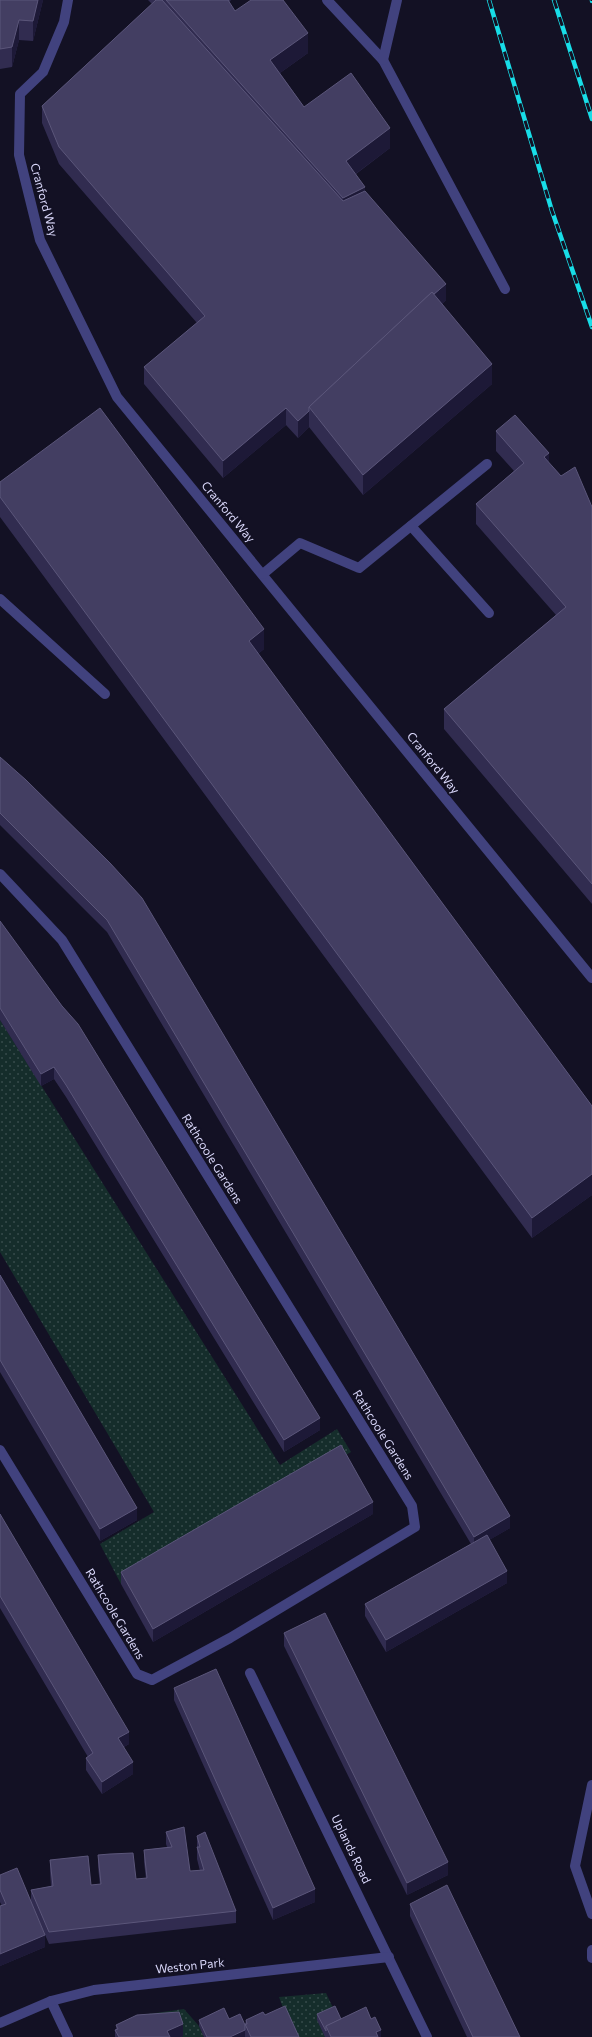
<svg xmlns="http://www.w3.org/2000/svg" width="592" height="2037" font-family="Commissioner,sans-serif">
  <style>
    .grass { fill: url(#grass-dots) }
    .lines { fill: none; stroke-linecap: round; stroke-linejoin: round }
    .minor { stroke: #41427e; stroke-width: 10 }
    .rail-casing { stroke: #18dde7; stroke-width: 4.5 }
    .rail { stroke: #131124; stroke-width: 3; stroke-dasharray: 9; stroke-linecap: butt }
    .wall { fill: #312c50 }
    .shaded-wall { fill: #1d1937 }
    .building { fill: #433e62; stroke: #5b567a }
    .labels { text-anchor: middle; stroke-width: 4; stroke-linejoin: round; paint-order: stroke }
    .street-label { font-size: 12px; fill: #dad8fb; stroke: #131124 }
  </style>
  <defs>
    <pattern id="grass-dots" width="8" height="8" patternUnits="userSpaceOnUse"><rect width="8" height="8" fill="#152d2b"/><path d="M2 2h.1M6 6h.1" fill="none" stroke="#364b4b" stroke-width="1.8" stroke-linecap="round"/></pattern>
  </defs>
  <rect width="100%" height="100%" fill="#131124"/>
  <g class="grass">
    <path d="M0,1020L280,1465L337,1429L351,1452L121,1584L100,1544L154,1512L0,1252Z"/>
    <path d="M326,1993L335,2012L325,2037H294L279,1997Z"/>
    <path d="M184,2009L199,2026L204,2037H180L183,2036L137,2027L134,2016Z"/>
  </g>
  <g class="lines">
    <g class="minor">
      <path d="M68,0L64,22L43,72L20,94L19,155L40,240L117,397L592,978"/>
      <path d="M327,0L383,60L505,289"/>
      <path d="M383,60L397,0"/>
      <path d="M411,526L489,613"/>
      <path d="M263,574L300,543L359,568L487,464"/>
      <path d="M0,599L105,694"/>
      <path d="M0,874L62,940L412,1506L415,1527L230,1638L152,1680L137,1674L0,1450"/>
      <path d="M250,1673L427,2037"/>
      <path d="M592,1785L575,1866L592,1914"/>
      <path d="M592,1950V1958"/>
      <path d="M51,2001L68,2037"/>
      <path d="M0,2023L51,2001L94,1990L389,1957"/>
    </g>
    <g class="rail-casing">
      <g id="rail">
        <path d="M489,0L552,211L592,327"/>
        <path d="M554,0L592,119"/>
        <path d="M592,0V1"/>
      </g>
    </g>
    <use href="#rail" class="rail"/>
  </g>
  <g class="wall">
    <path d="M0,0H43L33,41L19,40L12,67L0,69Z"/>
    <path d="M148,0H231L229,2L235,11L308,53L280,73L304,107L390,148L356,174L365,191L446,300L442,304L492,384L363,495L309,427L298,438L286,425L223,478L144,384V367L197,323L59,164L42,123V106L152,4Z"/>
    <path d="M496,431L549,463L561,476L592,507V904L444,729V709L556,615L476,524V504L514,471L496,451Z"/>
    <path d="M0,482L264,649L258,654L592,1106V1195L532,1238L0,517Z"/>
    <path d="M0,757L510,1528L489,1540L507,1583L386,1652L365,1616V1604L471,1544L107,932L0,825Z"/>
    <path d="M0,921L320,1430L284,1452L66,1097L54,1079L41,1086L0,1020Z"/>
    <path d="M0,1275L137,1520L100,1541L0,1372Z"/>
    <path d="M0,1514L129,1744L124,1747L133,1774L102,1794L86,1770V1758L88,1757L0,1608Z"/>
    <path d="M373,1514L153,1642L121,1584V1572Z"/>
    <path d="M284,1633L448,1875L407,1895L284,1646Z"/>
    <path d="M174,1688L315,1902L273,1920L174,1700Z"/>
    <path d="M166,1832L190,1871H200L197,1859V1836L236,1911V1923L49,1944L31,1902V1890L51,1886L50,1872V1860L91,1885H100L98,1867V1855L136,1879H146L144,1862V1850L167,1847L166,1844Z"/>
    <path d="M0,1875L45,1947L0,1966V1906H2L0,1902Z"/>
    <path d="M410,1904L520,2037H467L410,1916Z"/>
    <path d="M317,2014L341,2019H371L381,2037H325L317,2020Z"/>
    <path d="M265,2015L299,2037H204L199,2026V2020L229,2019L245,2025L246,2020Z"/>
    <path d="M116,2025L183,2036L180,2037H115V2030L116,2029Z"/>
  </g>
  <g class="shaded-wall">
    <path d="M38,0H43L33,41V21Z"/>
    <path d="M19,20V40L12,67V47Z"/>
    <path d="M308,33V53L270,80V60Z"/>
    <path d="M390,128V148L346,181V161Z"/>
    <path d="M365,187V207L343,218V198Z"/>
    <path d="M446,284V300L318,419L311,409Z"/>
    <path d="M492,364V384L363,495V475Z"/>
    <path d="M286,408V425L223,478V461Z"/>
    <path d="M309,411V427L298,438V421Z"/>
    <path d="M549,453V473L544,457Z"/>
    <path d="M264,629V649L249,661V641Z"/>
    <path d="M54,1067V1079L41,1086V1074Z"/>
    <path d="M592,1174V1195L532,1238V1218Z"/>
    <path d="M320,1418V1430L284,1452V1440Z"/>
    <path d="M373,1502V1514L153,1642V1629Z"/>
    <path d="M137,1508V1520L100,1541V1529Z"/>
    <path d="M510,1516V1528L474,1549V1537Z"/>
    <path d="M507,1571V1583L386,1652V1640Z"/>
    <path d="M129,1732V1744L118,1750V1738Z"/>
    <path d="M133,1762V1774L102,1794V1782Z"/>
    <path d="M448,1862V1875L407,1895V1883Z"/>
    <path d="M315,1889V1902L273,1920V1908Z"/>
    <path d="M45,1935V1947L0,1966V1954Z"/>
    <path d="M183,2024V2036L180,2037H167V2031Z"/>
    <path d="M245,2030V2037H230Z"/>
    <path d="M381,2030V2037H376V2032Z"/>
  </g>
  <g class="building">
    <path d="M0,0H38L33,21L19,20L12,47L0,49Z"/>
    <path d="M156,0H162L343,201L365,191L446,284L434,294L432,292L309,407V411L298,421L286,408L223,461L144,367L205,316L59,147L42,106Z"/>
    <path d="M166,0H228L235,11L251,0H283L308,33L270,60L304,107L351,73L390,128L346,161L365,187L343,198Z"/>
    <path d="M432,292L492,364L363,475L309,407Z"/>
    <path d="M100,408L264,629L249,641L592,1106V1174L532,1218L0,497V482Z"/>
    <path d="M515,415L549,453L544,457L561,476L575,467L592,507V884L444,709L566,607L476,504L524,463L496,431Z"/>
    <path d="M0,757L26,780L110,863L142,898L510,1516L474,1537L107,920L0,813Z"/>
    <path d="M0,921L62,1006L78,1024L320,1418L284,1440L66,1085L54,1067L41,1074L0,1008Z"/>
    <path d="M0,1275L137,1508L100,1529L0,1360Z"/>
    <path d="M341,1445L373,1502L153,1629L121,1572Z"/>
    <path d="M0,1514L129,1732L118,1738L133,1762L102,1782L86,1758L93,1753L0,1596Z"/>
    <path d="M487,1535L507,1571L386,1640L365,1604Z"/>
    <path d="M325,1613L448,1862L407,1883L284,1633Z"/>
    <path d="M216,1669L315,1889L273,1908L174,1688Z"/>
    <path d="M184,1827L190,1871L204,1870L197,1847H200L197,1836L205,1832L236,1911L49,1932L31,1890L53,1886L50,1860L88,1856L91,1885L101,1884L98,1855L110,1854L133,1853L136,1879L147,1878L144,1850L172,1847L166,1832Z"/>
    <path d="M17,1868L45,1935L0,1954V1906L6,1904L0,1890V1875Z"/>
    <path d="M447,1885L520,2037H473L410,1904Z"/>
    <path d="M285,2006L299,2037H251L245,2024H247L246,2020L263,2012L265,2015Z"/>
    <path d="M335,2006L341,2019L326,2026V2031L317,2014Z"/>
    <path d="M366,2007L371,2019L375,2017L381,2030L376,2032L378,2037H331L326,2026Z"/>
    <path d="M224,2008L229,2019L240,2014L245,2025V2030L230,2037H207L199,2020Z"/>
    <path d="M179,2012L183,2024L167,2031L170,2037H119L115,2030L118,2029L116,2025L137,2015Z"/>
  </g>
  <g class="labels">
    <g class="street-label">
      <text transform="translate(44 200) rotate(75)" y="4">Cranford Way</text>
      <text transform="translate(228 512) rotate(50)" y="4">Cranford Way</text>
      <text transform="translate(433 763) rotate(51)" y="4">Cranford Way</text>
      <text transform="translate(212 1159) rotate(58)" y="4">Rathcoole Gardens</text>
      <text transform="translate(383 1435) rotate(58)" y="4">Rathcoole Gardens</text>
      <text transform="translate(115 1614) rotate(59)" y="4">Rathcoole Gardens</text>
      <text transform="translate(351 1849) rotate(64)" y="4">Uplands Road</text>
      <text transform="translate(190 1966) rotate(-6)" y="4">Weston Park</text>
    </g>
  </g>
</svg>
